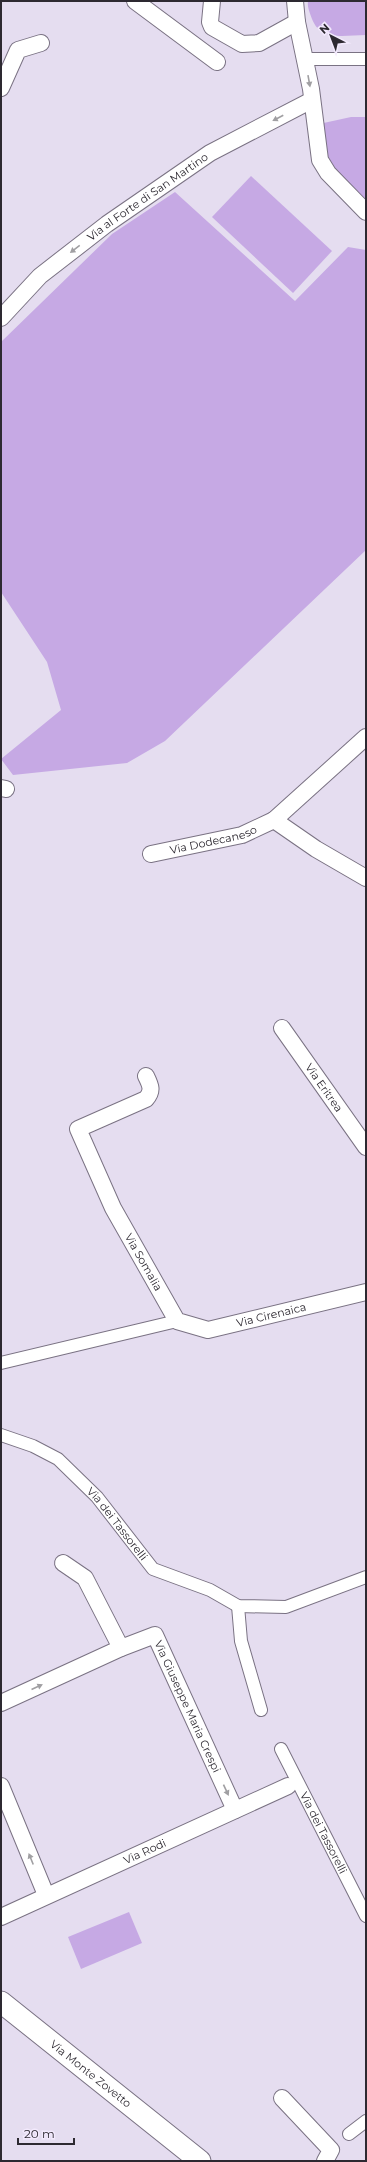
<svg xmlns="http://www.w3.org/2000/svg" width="367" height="2162" font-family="Montserrat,sans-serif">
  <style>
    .green { fill: #c6a9e4 }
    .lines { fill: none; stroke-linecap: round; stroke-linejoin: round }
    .pedestrian-casing { stroke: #7a7283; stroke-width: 14 }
    .minor-casing { stroke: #7a7283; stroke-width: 18 }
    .tertiary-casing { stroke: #7a7283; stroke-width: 23 }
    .pedestrian { stroke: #fff; stroke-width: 12 }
    .minor { stroke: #fff; stroke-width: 16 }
    .tertiary { stroke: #fff; stroke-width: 21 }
    .oneway { fill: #a09fa2 }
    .labels { text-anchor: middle; stroke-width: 3.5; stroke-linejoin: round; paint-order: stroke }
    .street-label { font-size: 11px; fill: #2d2931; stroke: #f3eafd }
  </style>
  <rect width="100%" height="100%" fill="#e5ddf0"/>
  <g class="green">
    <path d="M308,1H366V35C345,35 321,42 312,19C310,13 307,7 308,1Z"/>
    <path d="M351,117H366V204L328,166L319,124Z"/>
    <path d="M251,176L332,251L293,293L212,217Z"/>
    <path d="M175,192L295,301L348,247L366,250V550L165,741L127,763L13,775L1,759L61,710L47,662L1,592V342L112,234Z"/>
    <path d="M129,1912L142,1943L81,1969L68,1937Z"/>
  </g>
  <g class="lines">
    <g class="pedestrian-casing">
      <g id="pedestrian">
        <path d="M305,59H366"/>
        <path d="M1,1363L177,1321"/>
        <path id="s1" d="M1,1435L33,1446L58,1459L97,1497L153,1569L210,1590L238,1606L286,1607L366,1577"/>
        <path d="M238,1606L241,1641L261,1710"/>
        <path id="s2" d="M281,1749L366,1916"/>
        <path d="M349,2134L366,2121"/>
      </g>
    </g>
    <g class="minor-casing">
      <g id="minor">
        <path d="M135,1L217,62"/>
        <path d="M212,1L210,22L212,27L242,44L259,43L297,22"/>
        <path d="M295,1L297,22L311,89L320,160L328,173L366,212"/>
        <path d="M1,88L18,50L41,43"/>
        <path id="s3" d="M1,318L40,276L107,224L210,153L312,100"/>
        <path d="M366,737L274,820L316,849L366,878"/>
        <path d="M1,788L6,789"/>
        <path id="s4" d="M151,854L242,835L274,820"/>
        <path id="s5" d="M282,1028L366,1147"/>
        <path id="s6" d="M146,1076C151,1086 153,1091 146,1099L78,1129L113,1208L177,1321L208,1330L366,1292"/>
        <path d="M63,1563L85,1578L121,1648"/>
        <path id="s7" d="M1,1703L121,1648L155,1635L235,1810"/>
        <path d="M1,1786L46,1895"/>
        <path id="s8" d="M1,1917L288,1786"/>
        <path d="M282,2098L331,2150L325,2161"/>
      </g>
    </g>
    <g class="tertiary-casing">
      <g id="tertiary">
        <path id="s9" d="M1,2002L200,2161"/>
      </g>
    </g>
    <use href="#pedestrian" class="pedestrian"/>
    <use href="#minor" class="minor"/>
    <use href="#tertiary" class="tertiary"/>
  </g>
  <defs><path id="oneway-solid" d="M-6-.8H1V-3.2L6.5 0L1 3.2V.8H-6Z"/></defs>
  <g class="oneway">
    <use href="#oneway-solid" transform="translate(309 81) rotate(80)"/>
    <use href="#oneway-solid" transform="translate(278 118) rotate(152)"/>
    <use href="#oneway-solid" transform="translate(75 249) rotate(142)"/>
    <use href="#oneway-solid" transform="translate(37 1687) rotate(-24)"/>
    <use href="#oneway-solid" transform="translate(226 1790) rotate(65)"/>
    <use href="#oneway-solid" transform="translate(31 1859) rotate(-112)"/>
  </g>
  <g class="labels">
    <g class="street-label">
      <text dy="4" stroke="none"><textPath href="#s3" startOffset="191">Via al Forte di San Martino</textPath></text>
      <text dy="4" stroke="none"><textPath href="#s4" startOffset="64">Via Dodecaneso</textPath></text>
      <text dy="4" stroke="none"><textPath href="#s5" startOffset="73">Via Eritrea</textPath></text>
      <text dy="4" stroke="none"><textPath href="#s6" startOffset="248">Via Somalia</textPath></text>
      <text dy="4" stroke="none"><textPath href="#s6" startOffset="413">Via Cirenaica</textPath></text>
      <text dy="4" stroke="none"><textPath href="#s1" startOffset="150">Via dei Tassorelli</textPath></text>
      <text dy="4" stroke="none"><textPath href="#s7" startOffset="247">Via Giuseppe Maria Crespi</textPath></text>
      <text dy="4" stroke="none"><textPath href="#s2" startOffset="94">Via dei Tassorelli</textPath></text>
      <text dy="4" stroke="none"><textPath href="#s8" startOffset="158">Via Rodi</textPath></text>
      <text dy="4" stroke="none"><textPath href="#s9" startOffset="115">Via Monte Zovetto</textPath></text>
    </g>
  </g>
  <rect width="367" height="2162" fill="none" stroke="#2d2931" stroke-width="4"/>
  <g transform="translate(331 36) rotate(318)" stroke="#f3eafd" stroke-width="3" paint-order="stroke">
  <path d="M0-3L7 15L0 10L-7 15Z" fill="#2d2931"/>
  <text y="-6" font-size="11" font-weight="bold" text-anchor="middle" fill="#2d2931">N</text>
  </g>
  <path d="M18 2138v6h56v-6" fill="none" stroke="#2d2931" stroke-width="2"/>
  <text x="24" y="2138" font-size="12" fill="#2d2931" stroke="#f3eafd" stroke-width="3" paint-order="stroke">20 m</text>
</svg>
